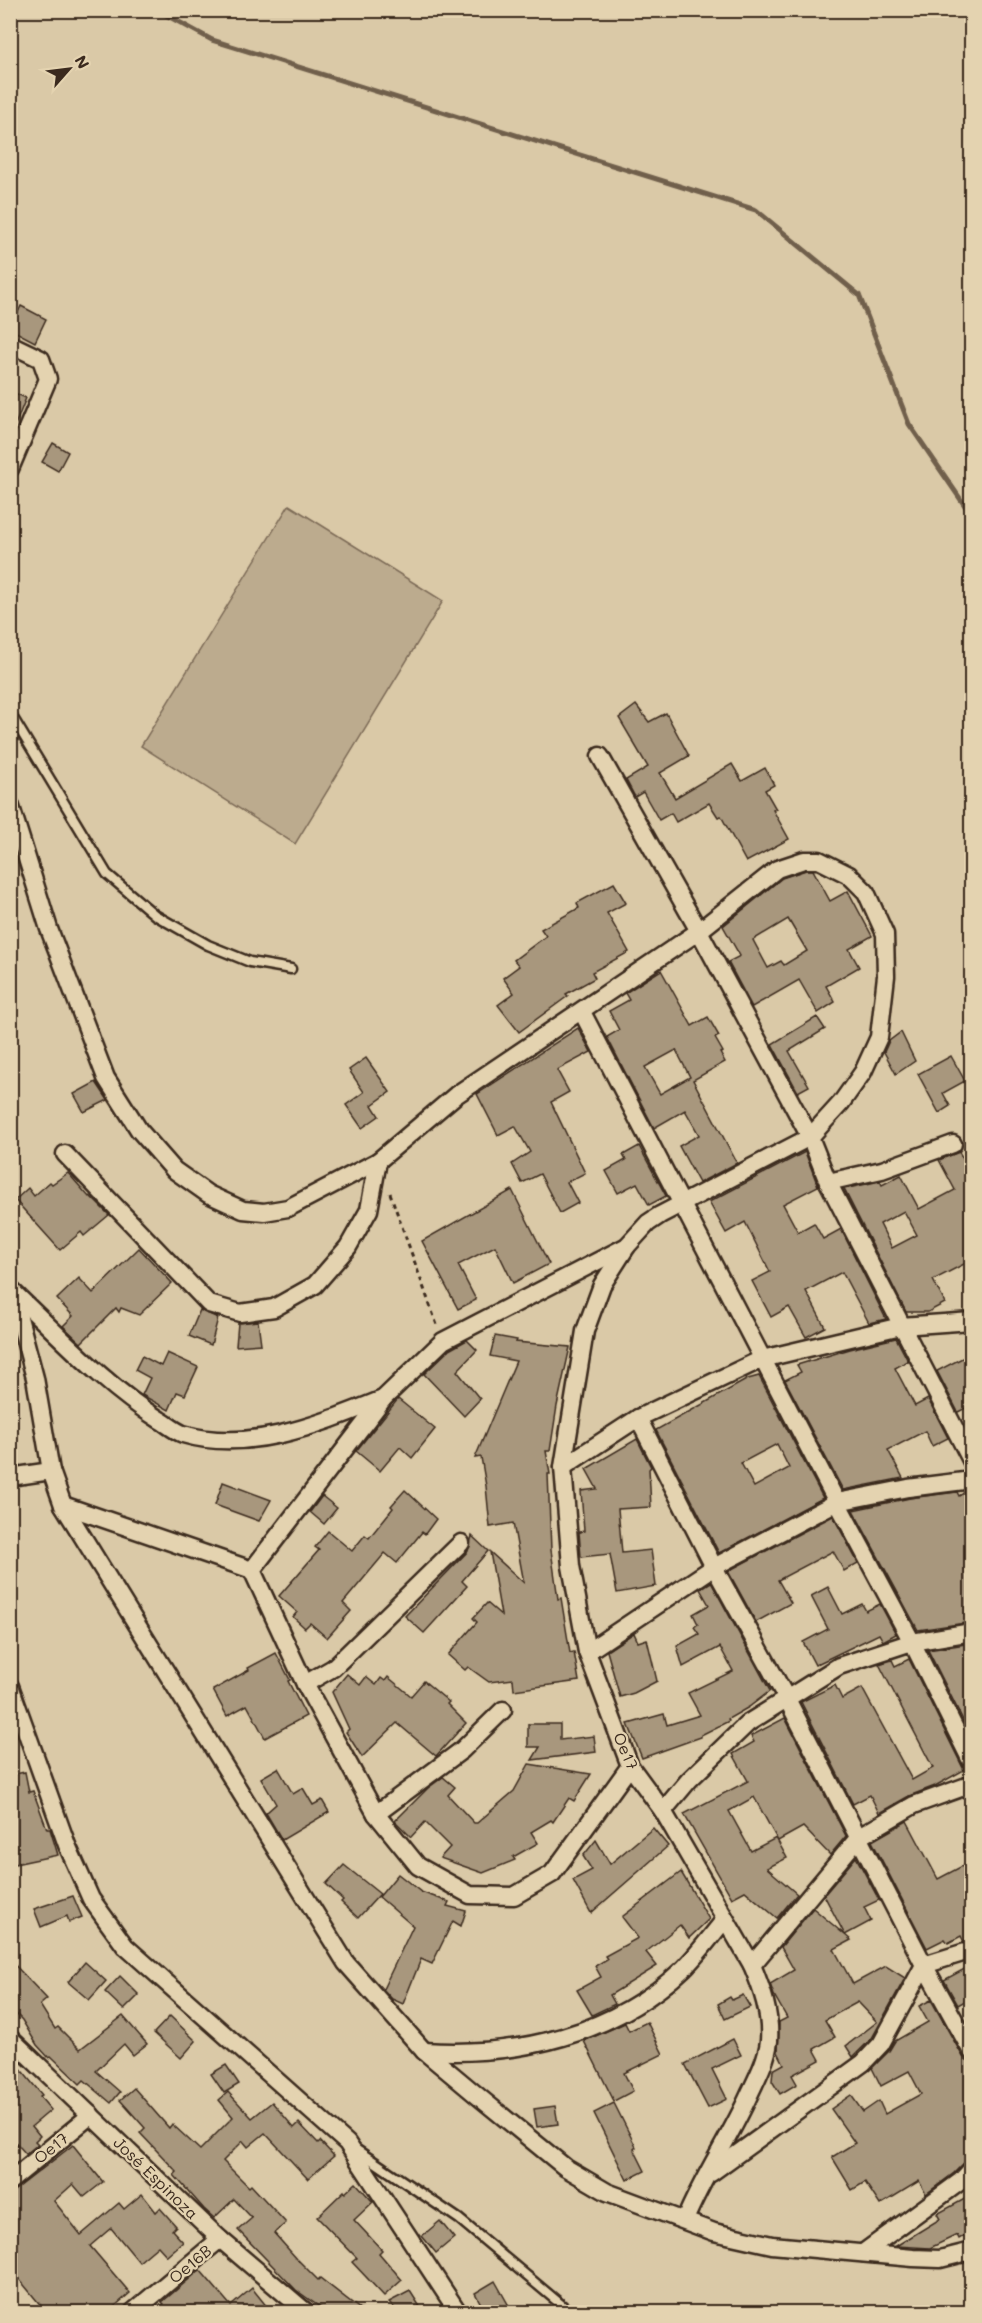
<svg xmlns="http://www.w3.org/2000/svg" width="982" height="2323" font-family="Mali,sans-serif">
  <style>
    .green { fill: #bcab8e; stroke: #7c6a56; stroke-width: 1.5 }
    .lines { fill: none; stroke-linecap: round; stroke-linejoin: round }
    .stream { stroke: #705f4c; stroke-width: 5 }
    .building { fill: #a8977d; stroke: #3b2a1e; stroke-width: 1.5; fill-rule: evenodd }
    .lane-casing { stroke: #3b2a1e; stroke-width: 13 }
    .street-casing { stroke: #3b2a1e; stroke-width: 21 }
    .path { stroke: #3b2a1e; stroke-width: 3; stroke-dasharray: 4.5 4.5; stroke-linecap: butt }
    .lane { stroke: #e4d3b0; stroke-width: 8 }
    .street { stroke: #e4d3b0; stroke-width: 16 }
    .labels { text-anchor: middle; stroke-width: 4.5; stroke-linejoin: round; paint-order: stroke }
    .street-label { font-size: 16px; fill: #3b2a1e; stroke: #e4d3b0 }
  </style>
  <rect width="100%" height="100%" fill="#dac9a7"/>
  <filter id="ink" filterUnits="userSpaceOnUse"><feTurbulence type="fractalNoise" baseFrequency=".0167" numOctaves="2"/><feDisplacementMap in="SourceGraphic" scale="12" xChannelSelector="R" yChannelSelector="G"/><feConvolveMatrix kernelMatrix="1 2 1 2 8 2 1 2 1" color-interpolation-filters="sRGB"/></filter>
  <g filter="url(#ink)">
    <path class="green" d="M289,505L443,601L295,844L141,746Z"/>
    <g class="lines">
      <path class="stream" d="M157,10L212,40L756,210L859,295L909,424L972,516"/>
    </g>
    <g class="building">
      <path d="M21,306L46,319L35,342L10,329Z"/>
      <path d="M10,391L26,398L11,435H10Z"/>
      <path d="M53,443L68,452L58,471L42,462Z"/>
      <path d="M636,705L649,722L666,713L689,756L660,773L675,798L732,764L742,781L765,768L774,785L765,790L776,809L773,810L789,839L746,862L721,816L718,817L709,803L676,822L671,813L659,820L643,792L635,797L626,780L648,767L619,718Z"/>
      <path d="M806,870H813L830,901L848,891L872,936L849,949L859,967L826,986L835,1002L818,1013L799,980L752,1007L728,962L740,956L723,926L782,878ZM788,919L807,951L784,965L781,961L768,968L753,940Z"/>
      <path d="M614,883L626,903L607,913L629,952L592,972L595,978L566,994L568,996L519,1032L498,1005L514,993L503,978L519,966L514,960L546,936L541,929L579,908L577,903Z"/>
      <path d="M661,970L692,1026L708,1017L719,1036L715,1038L723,1052L720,1053L725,1062L693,1080L737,1163L699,1183L679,1146L699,1135L685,1110L654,1128L607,1037L619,1030L609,1011L629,1000L625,993ZM676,1050L690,1077L660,1094L645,1067Z"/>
      <path d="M817,1017L825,1029L789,1051L809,1086L798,1092L772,1044Z"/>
      <path d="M578,1028L591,1052L557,1070L569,1092L551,1102L585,1173L567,1182L578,1203L560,1213L540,1174L522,1183L512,1164L530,1152L515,1126L498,1135L477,1094Z"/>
      <path d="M901,1032L915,1061L896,1074L884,1052L889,1041Z"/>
      <path d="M951,1056L965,1081L943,1093L950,1106L939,1113L918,1074Z"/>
      <path d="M366,1058L390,1092L372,1105L379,1116L362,1128L346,1105L364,1092L349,1070Z"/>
      <path d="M96,1082L108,1100L84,1112L74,1094Z"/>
      <path d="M639,1146L666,1196L649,1205L637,1183L618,1193L606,1171L626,1160L623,1155Z"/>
      <path d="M805,1152L818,1186L783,1204L798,1232L814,1223L823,1239L841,1229L886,1319L869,1323L842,1272L806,1291L825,1327L806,1337L789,1307L771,1317L752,1281L770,1272L745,1222L726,1233L709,1202Z"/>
      <path d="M959,1152L972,1174V1260L933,1280L945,1303L928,1312H906L844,1189L880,1181L882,1185L901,1175L919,1209L955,1190L939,1160ZM904,1211L917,1235L892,1248L880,1224Z"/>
      <path d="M68,1173L89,1197L90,1196L109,1215L84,1236L81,1232L60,1250L15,1200L28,1188L34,1196L50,1182L52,1184Z"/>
      <path d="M512,1190L549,1264L513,1283L495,1246L458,1265L476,1300L458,1309L422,1241Z"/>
      <path d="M139,1248L172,1283L139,1315L121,1308L119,1312L116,1308L81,1343L63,1326L73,1316L57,1299L79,1278L93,1293Z"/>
      <path d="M200,1310L218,1318L211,1345L189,1336Z"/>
      <path d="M258,1321L261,1344L236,1346L238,1323Z"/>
      <path d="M495,1336L517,1340L516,1342L570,1347L557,1406L550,1451H546L550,1474H548L551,1550L558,1599L561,1598L570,1653L574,1652L579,1681L514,1690L513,1679L489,1682L468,1667L465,1670L448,1655L477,1622L473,1618L487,1603L501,1615L490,1552L524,1583L513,1523L490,1527L486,1486L481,1457L475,1458L516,1361L490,1356Z"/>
      <path d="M896,1338L908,1361L895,1368L915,1406L928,1399L948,1438L932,1446L925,1431L888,1450L903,1478L843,1490L785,1380L801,1372L797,1365L850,1349Z"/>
      <path d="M467,1340L477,1350L457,1371L480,1399L464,1416L424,1374L449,1350Z"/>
      <path d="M167,1353L198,1367L185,1395L177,1392L169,1410L142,1395L150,1378L135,1370L142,1356L161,1366Z"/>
      <path d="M972,1353V1405L958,1412L937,1371Z"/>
      <path d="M759,1376L823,1498L719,1553L656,1430L748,1379ZM777,1444L789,1468L754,1487L741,1463Z"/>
      <path d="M398,1399L435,1429L412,1458L400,1447L380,1471L356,1451Z"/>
      <path d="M637,1439L651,1467L649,1469L651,1507L618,1509L622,1553L651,1550L656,1586L617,1593L610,1554L581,1557L579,1532L584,1531L581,1491L597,1489L586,1469Z"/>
      <path d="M223,1482L271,1500L259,1521L215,1505Z"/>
      <path d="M405,1490L436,1519L425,1534L422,1532L397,1563L385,1553L343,1603L351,1611L327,1638L310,1623L305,1628L293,1617L297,1612L279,1596L319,1550L315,1547L328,1531L352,1551L365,1535L369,1538L393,1508L391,1506Z"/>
      <path d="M967,1491H972V1622L918,1630L853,1510L910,1498L957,1492L959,1496Z"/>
      <path d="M322,1496L337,1508L324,1524L310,1512Z"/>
      <path d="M833,1516L858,1563L844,1571L833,1551L778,1580L791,1603L756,1622L728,1571Z"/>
      <path d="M472,1536L488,1551L462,1581L467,1586L424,1633L405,1616L468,1551Z"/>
      <path d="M711,1582L770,1691L749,1707L728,1719L729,1721L701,1735V1737L642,1758L628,1724L664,1714L667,1725L700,1715L688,1693L733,1671L720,1647L683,1667L677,1646L699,1634L694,1627L698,1624L693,1614L709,1605L700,1589Z"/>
      <path d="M828,1587L842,1614L862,1604L866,1611L880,1604L896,1634L883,1641L879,1634L815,1665L803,1642L828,1629L811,1596Z"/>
      <path d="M634,1633L638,1642L647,1639L657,1681L634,1693L620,1697L607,1651Z"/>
      <path d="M972,1643V1738L928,1650Z"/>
      <path d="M276,1653L290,1680L288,1681L306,1716L265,1738L247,1705L227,1716L213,1690L249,1670L248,1668Z"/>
      <path d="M909,1659L964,1770L935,1786L909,1796L879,1813L870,1795L853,1804L801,1702L835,1685L842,1699L862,1688L912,1780L933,1768L879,1664L892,1660L895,1666Z"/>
      <path d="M347,1674L360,1685L366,1677L376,1685L381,1678L385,1681L388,1677L411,1696L424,1681L449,1702L447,1704L466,1723L436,1756L397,1723L362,1757L346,1732L349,1729L332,1692Z"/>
      <path d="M785,1718L846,1836L830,1855L803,1827L778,1841L754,1797L729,1811L751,1851L776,1838L787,1858L767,1868L797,1894L777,1918L745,1891L732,1898L684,1814L748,1781L733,1754L754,1742L751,1736Z"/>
      <path d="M528,1724H560V1740L594,1736L596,1752L532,1760L540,1747H528Z"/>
      <path d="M529,1764L591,1774L574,1801L569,1798L553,1822L551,1820L531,1832L538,1843L513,1857L515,1860L483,1873L463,1866L440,1858L450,1847L425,1822L411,1837L395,1821L428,1788L443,1777L455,1787L448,1795L474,1823H477L514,1791Z"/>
      <path d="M278,1768L293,1794L303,1788L313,1805L322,1800L329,1812L282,1840L266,1813L276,1804L261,1778Z"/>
      <path d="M25,1772L29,1792L33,1791L47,1829H50L58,1855L10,1865V1775Z"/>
      <path d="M907,1821L938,1879L972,1861V1940L964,1942L961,1936L948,1943L945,1939L927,1948L872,1841Z"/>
      <path d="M653,1828L668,1846L591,1913L573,1880L592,1870L583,1856L596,1840L610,1864Z"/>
      <path d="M856,1857L879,1900L864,1907L871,1921L845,1935L824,1895Z"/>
      <path d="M344,1865L380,1894L358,1918L341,1902L343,1900L326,1884Z"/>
      <path d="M681,1872L709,1919L689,1938L680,1925L646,1952L657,1966L610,1995L615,2004L592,2015L577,1990L601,1977L595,1966L607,1959L605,1956L638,1938L622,1917Z"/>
      <path d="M398,1874L421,1892L449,1902L447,1906L466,1911L461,1926L453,1921L432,1964L421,1959L403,2004L392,1999L383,1989L413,1926L379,1897Z"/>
      <path d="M73,1896L82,1917L69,1922L67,1916L41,1927L34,1909Z"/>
      <path d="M813,1908L851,1940L834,1949L853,1984L886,1966L905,1978L872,2038L853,2057L846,2046L877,2022L858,2002L825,2020L835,2037L814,2049L820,2060L792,2075L797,2084L780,2094L772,2081L773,2070L784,2064L778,2052L779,2022L787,2018L774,1995L770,1984L794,1970L781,1947Z"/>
      <path d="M10,1960L47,1999L40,2005L55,2029L58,2027L80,2049L123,2016L147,2044L133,2055L124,2044L96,2071L120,2092L111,2103L84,2080L80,2084L51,2056L49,2058L37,2045L22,2020L10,2008Z"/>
      <path d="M85,1962L106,1981L89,2000L68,1982Z"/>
      <path d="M972,1965V1997L958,2005L944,1980Z"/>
      <path d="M120,1976L139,1995L124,2010L105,1992Z"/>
      <path d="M743,1995L750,2007L725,2019L718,2004L730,1997L732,2000Z"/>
      <path d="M931,2000L963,2057L972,2062V2159L965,2162L954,2173L926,2194L919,2181L880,2205L865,2182L852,2190L832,2157L855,2143L831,2109L851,2095L863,2112L879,2101L885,2114L921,2094L909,2071L881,2086L872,2068L889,2051L895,2041L928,2022L919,2006Z"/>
      <path d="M170,2016L196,2041L181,2058L154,2033Z"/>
      <path d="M647,2022L663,2054L624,2073L633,2091L614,2101L584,2041L625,2023L629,2031Z"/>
      <path d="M733,2039L741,2055L712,2069L727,2099L708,2108L685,2064Z"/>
      <path d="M226,2065L239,2084L224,2093L211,2074Z"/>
      <path d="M18,2066L42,2095L40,2097L51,2110L32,2126L40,2136L35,2141L38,2144L26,2154L10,2136V2073Z"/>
      <path d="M134,2088L169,2128L172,2124L200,2150L233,2117L219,2100L228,2092L252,2118L272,2102L294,2128L299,2123L318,2143L320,2141L334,2156L308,2179L265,2133L248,2147L243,2141L223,2161L249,2187L251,2185L286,2223L274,2233L297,2259L318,2280L320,2278L365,2313H328L296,2290L238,2230L252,2218L234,2199L214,2218L204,2209L174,2175L177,2172L140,2133L145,2128L120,2100Z"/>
      <path d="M614,2103L636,2147L634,2149L645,2171L627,2180L594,2113Z"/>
      <path d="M555,2106L558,2124L537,2127L534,2109Z"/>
      <path d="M73,2145L103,2182L84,2197L73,2184L54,2201L81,2235L119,2203L124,2209L142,2194L156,2212L160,2208L176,2226L172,2230L183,2242L167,2256L158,2246L139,2262L111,2228L90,2246L130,2293L107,2313H47L10,2268V2194Z"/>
      <path d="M356,2183L373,2202L354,2220L382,2250L379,2253L402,2280L384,2296L352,2262L357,2258L317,2217L344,2191L345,2193Z"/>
      <path d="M972,2195V2231L959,2239L957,2235L930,2248L896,2246L940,2219L937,2214Z"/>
      <path d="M440,2221L454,2238L436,2253L422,2236Z"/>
      <path d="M200,2270L231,2306L252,2288L272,2313H155L164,2304L162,2302Z"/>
      <path d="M495,2281L513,2313H486L475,2293Z"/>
      <path d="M410,2291L424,2313H399L389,2302Z"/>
    </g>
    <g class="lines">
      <g class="lane-casing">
        <g id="lane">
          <path d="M10,713L107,874L155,915L208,945L250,962L291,969"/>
          <path d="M357,2150L459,2219L570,2312"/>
        </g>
      </g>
      <g class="street-casing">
        <g id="street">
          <path d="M10,344L41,359L48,379L10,469"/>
          <path d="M600,756L699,931L810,1137L828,1182L972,1462"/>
          <path d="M10,804L49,929L106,1078L139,1130L174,1170L208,1194L243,1210L264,1212L288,1208L378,1161L456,1095L699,931L777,869L804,860H819L849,875L866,892L885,934L886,976L879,1037L863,1072L841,1103L810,1137L660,1215L648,1223L627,1246L443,1341L384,1398L252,1570L305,1684L376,1814L418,1866L470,1895L514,1896L552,1874L630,1766"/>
          <path d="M582,1012L837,1502L912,1642L972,1763"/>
          <path d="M65,1154L209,1304L240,1313L274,1308L315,1285L348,1247L369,1210L378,1161"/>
          <path d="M828,1182L882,1170L953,1144"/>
          <path d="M627,1246L602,1285L585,1331L563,1467L571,1566L587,1652L630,1766L663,1811L752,1965C762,1989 771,2014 769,2041C767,2059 758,2076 750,2093C731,2136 703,2176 685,2220"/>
          <path d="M11,1290C59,1335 104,1385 160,1420C167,1424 175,1431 183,1434C250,1454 322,1423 383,1399"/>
          <path d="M12,1291L35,1378L51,1471"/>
          <path d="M638,1418L714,1567L787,1699L924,1965L972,2052"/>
          <path d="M563,1467L638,1418L762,1359L901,1326L972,1321"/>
          <path d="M10,1477L51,1471L63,1505L346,1963L424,2051L479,2097L566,2168L607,2192L714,2232L772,2245L913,2258L940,2259L972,2251"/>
          <path d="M63,1505L252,1570"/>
          <path d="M587,1652L714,1567L837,1502L908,1488L972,1480"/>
          <path d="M305,1684L333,1668L461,1543"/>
          <path d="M10,1686L67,1845L91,1899L125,1946L347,2143L458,2312"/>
          <path d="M663,1811L689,1780L748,1723L839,1666L912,1642L972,1632"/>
          <path d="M376,1814L462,1750L503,1710"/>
          <path d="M752,1965L859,1837L914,1805L972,1784"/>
          <path d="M10,2038L220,2239L306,2312"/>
          <path d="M424,2051C518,2057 614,2035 684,1968C699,1953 712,1935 725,1919"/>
          <path d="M711,2173L863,2063L881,2044L924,1965L972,1950"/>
          <path d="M10,2181L91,2115"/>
          <path d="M863,2253L961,2181L972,2169"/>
          <path d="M133,2312L220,2239"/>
        </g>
      </g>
      <path class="path" d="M390,1193L437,1325"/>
      <use href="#lane" class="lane"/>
      <use href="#street" class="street"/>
    </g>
  </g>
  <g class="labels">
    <g class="street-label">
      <text transform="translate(626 1751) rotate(66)" y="6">Oe17</text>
      <text transform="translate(51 2148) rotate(-39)" y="6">Oe17</text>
      <text transform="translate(156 2178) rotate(44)" y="6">José Espinoza</text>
      <text transform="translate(190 2264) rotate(-40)" y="6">Oe16B</text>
    </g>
  </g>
  <rect width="982" height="2323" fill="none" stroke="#e4d3b0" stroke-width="36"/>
  <rect x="18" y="18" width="946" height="2287" fill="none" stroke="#3b2a1e" stroke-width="2" filter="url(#ink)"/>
  <g transform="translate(69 69) rotate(62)" stroke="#e4d3b0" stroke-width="4.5" paint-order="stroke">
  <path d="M0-4.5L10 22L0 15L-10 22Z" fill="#3b2a1e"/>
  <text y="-9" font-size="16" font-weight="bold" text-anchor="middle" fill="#3b2a1e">N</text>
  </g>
</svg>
